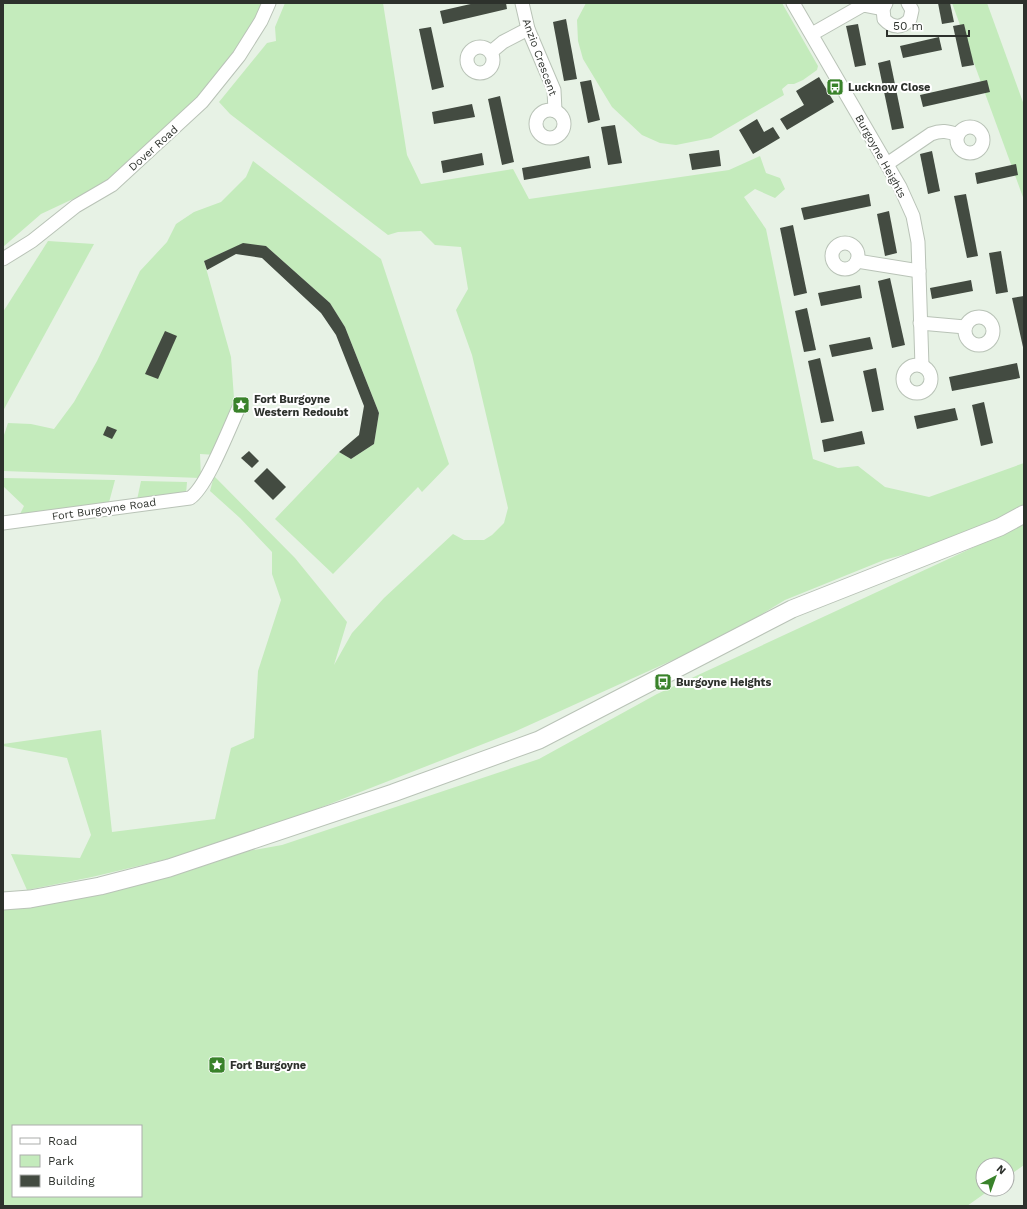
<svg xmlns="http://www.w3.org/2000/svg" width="1027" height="1209" font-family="'Work Sans',sans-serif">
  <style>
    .green { fill: #c4ebbc; fill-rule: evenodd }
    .building { fill: #434b41 }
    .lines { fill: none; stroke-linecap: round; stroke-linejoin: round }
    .minor-casing { stroke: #b9c3b7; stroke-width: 15 }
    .major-casing { stroke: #b9c3b7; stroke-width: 19 }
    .minor { stroke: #fff; stroke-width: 13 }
    .major { stroke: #fff; stroke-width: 17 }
    .labels { text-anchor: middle; stroke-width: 4; stroke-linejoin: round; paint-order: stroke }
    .street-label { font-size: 11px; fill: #2d312c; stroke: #fff }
    .poi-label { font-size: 11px; font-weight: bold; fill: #2d312c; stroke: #fff; text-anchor: start }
  </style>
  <rect width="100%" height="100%" fill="#e7f2e5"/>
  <g class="green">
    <path d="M3,3H269L257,36L122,176L41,214L3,247Z"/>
    <path d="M285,3H383L407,155L421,184L513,169L529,199L729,170L760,156L766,173L780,178L785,189L775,198L755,189L744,197L766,229L813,459L838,468L858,466L885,487L929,497L1024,463V513L993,530L884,560L785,600L726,636L514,732L222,846L92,877L27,890L11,854L80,858L91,835L67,758L3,746V744L101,730L112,832L215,819L231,748L254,738L258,671L281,600L272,574V552L240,518L210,491L214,476L295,558L347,622L334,665L352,633L384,598L453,534L464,540H484L492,535L504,523L508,508L472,355L456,310L468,289L461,247L435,245L421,231L398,232L388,235L230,114L219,102L267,43L276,41L275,27Z"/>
    <path d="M586,3H782L818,66L817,70L803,80L794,84H788L782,89L784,95L711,138L676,145L660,143L642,135L612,107L583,59L578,41L577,20Z"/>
    <path d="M952,3H987L1024,105V200Z"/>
    <path d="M253,161L381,259L449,464L422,492L418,487L333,574L275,519L339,452L351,459L374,444L379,413L345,327L330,303L266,246L242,244L204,261L231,357L234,398L240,405L217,455L200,454L201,478L3,471V438L8,423L31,424L54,429L74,402L97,361L140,271L167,242L176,224L194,212L221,202L246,177Z"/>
    <path d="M48,241L94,244L3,411V312Z"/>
    <path d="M3,478L115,480L108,506L18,518L24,506L3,486Z"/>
    <path d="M141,481L187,482L186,494L137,500Z"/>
    <path d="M1024,524V1165L1007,1177V1165H983V1189H991L967,1206H3V906L231,854L282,845L539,759L657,694ZM13,1126H141V1196H13Z"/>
  </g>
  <g class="building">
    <path d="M475,3H506L507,9L443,24L440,11Z"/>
    <path d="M938,3H950L954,22L942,24Z"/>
    <path d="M566,19L577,79L564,81L553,22Z"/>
    <path d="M858,24L866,65L855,67L846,26Z"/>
    <path d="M964,24L974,65L962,67L953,26Z"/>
    <path d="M431,27L444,87L432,90L419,29Z"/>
    <path d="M939,37L942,50L903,58L900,46Z"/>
    <path d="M890,60L904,128L892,130L878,63Z"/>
    <path d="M819,77L834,102L787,130L780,119L804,105L796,91Z"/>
    <path d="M591,80L600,120L588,123L580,82Z"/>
    <path d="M987,80L990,92L923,107L920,95Z"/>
    <path d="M500,96L514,162L502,165L488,99Z"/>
    <path d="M472,104L475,117L434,124L432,112Z"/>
    <path d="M757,119L764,132L773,127L780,138L753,154L739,130Z"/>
    <path d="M615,125L622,163L608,165L601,127Z"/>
    <path d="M719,150L721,166L692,170L689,154Z"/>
    <path d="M932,151L940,191L928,194L920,154Z"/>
    <path d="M482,153L484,165L443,173L441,161Z"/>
    <path d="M589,156L591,168L524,180L522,168Z"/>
    <path d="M1016,164L1018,175L977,184L975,173Z"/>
    <path d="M869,194L871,206L804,220L801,208Z"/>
    <path d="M966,194L978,256L967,258L954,196Z"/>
    <path d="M889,211L897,253L885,256L877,214Z"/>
    <path d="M793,225L807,293L794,296L780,228Z"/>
    <path d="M243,243L266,246L330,303L345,327L379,413L374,444L351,459L339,452L359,435L364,406L336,335L321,313L262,258L236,254L207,270L204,261Z"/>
    <path d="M1001,251L1008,292L996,294L989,253Z"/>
    <path d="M890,278L905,345L892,348L878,281Z"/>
    <path d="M971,280L973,291L932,299L930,288Z"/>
    <path d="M860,285L862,298L821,306L818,293Z"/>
    <path d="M1024,296V347H1023L1012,298Z"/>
    <path d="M807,308L816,350L804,352L795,311Z"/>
    <path d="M165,331L177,336L158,379L145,374Z"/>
    <path d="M870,337L873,349L832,357L829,345Z"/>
    <path d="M820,358L834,421L821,423L808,361Z"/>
    <path d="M1017,363L1020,378L952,391L949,377Z"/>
    <path d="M876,368L884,410L872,412L863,371Z"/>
    <path d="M984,402L993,443L981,446L972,405Z"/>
    <path d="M955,408L958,420L917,429L914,416Z"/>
    <path d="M107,426L117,430L112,439L103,435Z"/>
    <path d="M862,431L865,444L824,452L822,440Z"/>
    <path d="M249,451L259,461L252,468L241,458Z"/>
    <path d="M267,468L286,487L273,500L254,481Z"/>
  </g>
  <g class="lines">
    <g class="minor-casing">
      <g id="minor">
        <path d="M522,3L528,29L554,90L555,111"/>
        <path d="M793,3L900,187L913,216L918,242L922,366"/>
        <path d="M886,3L883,9L884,19C892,28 902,29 910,19L912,10L908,3"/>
        <path d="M812,34L863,5L883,9"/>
        <circle cx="480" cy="60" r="13"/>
        <path d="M491,52L503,42L528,29"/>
        <circle cx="550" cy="124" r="14"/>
        <circle cx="970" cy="140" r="13"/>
        <path d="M887,164L931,134C941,130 948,131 958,135"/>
        <circle cx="845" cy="256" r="13"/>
        <path d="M3,259L32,241L76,206L112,185L202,102L239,56L261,21L269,3"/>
        <path d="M857,261L919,271"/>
        <circle cx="979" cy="331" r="14"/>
        <path d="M920,323L965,327"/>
        <circle cx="917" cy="379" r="14"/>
        <path d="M3,523L190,498C207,487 230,426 240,405"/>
      </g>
    </g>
    <g class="major-casing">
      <path id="major" d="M3,901L30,899L100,886L169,868L393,793L539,740L792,609L1000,527L1024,514"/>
    </g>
    <use href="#minor" class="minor"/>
    <use href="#major" class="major"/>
  </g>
  <defs>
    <g id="bus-square" transform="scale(0.9)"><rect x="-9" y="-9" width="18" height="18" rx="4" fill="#39822a" stroke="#fff"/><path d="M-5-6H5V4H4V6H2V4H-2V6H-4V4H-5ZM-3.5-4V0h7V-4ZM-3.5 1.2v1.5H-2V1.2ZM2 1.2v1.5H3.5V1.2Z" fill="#fff"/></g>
    <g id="sight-square" transform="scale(0.9)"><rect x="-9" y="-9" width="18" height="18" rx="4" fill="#39822a" stroke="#fff"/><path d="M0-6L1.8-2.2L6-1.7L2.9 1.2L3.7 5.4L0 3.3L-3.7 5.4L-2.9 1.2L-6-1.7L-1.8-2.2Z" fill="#fff"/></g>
  </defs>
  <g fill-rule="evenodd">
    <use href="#bus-square" x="835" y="87"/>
    <use href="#sight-square" x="241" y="405"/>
    <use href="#bus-square" x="663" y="682"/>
    <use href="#sight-square" x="217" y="1065"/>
  </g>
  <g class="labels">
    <g class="street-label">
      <text transform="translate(540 57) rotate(70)" y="4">Anzio Crescent</text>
      <text transform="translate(153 148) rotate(-42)" y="4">Dover Road</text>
      <text transform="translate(881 156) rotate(61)" y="4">Burgoyne Heights</text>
      <text transform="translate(104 509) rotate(-8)" y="4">Fort Burgoyne Road</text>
    </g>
    <g class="poi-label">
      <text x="848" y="91">Lucknow Close</text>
      <text x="254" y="403">Fort Burgoyne<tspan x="254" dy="13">Western Redoubt</tspan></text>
      <text x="676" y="686">Burgoyne Heights</text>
      <text x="230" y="1069">Fort Burgoyne</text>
    </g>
  </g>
  <rect width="1027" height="1209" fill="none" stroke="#2d312c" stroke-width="8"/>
  <rect x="12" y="1125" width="130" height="72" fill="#ffffff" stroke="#abadab"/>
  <rect x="20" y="1138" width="20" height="6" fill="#ffffff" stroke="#abadab"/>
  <text x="48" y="1145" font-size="12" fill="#2d312c">Road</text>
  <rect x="20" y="1155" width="20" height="12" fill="#c4ebbc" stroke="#abadab"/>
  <text x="48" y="1165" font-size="12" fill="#2d312c">Park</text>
  <rect x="20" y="1175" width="20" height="12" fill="#434b41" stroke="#abadab"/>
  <text x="48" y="1185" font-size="12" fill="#2d312c">Building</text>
  <g transform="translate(995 1177) rotate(41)"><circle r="19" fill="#ffffff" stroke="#abadab"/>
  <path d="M0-3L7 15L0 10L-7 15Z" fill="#39822a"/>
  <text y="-6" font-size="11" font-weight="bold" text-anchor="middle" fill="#2d312c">N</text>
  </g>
  <path d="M887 30v6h82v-6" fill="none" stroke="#2d312c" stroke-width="2"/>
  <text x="893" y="30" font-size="12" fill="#2d312c" stroke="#ffffff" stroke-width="3" paint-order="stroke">50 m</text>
</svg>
